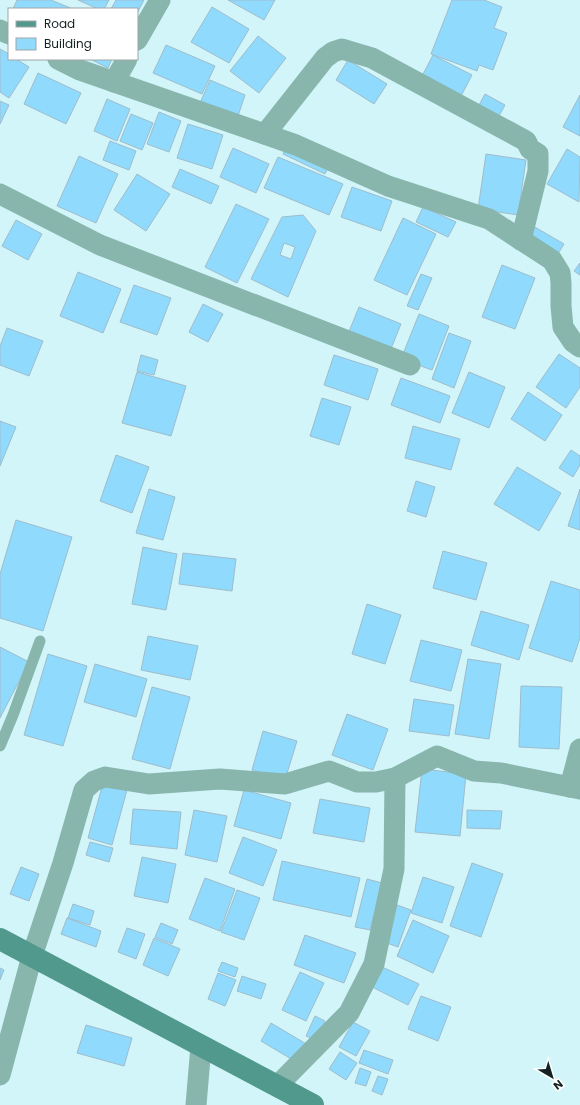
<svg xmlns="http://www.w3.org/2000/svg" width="580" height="1105" font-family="Poppins,sans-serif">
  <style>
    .building { fill: #90dafe; stroke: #9fbccb; fill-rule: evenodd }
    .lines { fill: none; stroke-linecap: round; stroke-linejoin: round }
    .lane { stroke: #88b5ac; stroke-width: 11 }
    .street { stroke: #88b5ac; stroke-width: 21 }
    .secondary { stroke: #51998c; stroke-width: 22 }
  </style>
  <rect width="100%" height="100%" fill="#d1f5f9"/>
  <g class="building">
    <path d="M17,0H51L73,9H13Z"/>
    <path d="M78,0H109L104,9H98Z"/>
    <path d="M116,0H144L137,13V9H111Z"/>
    <path d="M228,0H275L264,20Z"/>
    <path d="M452,0H484L502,7L494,28L507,33L493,70L479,65L477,71L431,54Z"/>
    <path d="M212,7L249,29L229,63L191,42Z"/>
    <path d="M258,36L286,58L259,93L230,71Z"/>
    <path d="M166,45L215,66L202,94L153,73Z"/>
    <path d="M0,49L9,54V59H16L29,67L9,98L0,92Z"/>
    <path d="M433,55L472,75L460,98L421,78Z"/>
    <path d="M90,59H112L108,68Z"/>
    <path d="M348,60L387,84L374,104L336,80Z"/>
    <path d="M38,73L81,93L66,124L24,104Z"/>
    <path d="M210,80L245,95L238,116L200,103Z"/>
    <path d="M485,94L505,105L499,116L479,105Z"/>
    <path d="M580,95V136L563,127Z"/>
    <path d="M107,99L130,109L117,141L94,131Z"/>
    <path d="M0,101L9,105L0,124Z"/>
    <path d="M159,112L181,121L169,152L147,144Z"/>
    <path d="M131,114L153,123L142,150L120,141Z"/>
    <path d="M188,124L223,135L212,169L177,158Z"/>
    <path d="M110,141L136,151L129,170L103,160Z"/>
    <path d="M287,146L329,165L325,174L283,154Z"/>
    <path d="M233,148L269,164L256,193L220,177Z"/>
    <path d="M567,149L580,157L579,202L547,184Z"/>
    <path d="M486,154L526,160L518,215L478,209Z"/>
    <path d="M79,156L118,174L96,223L57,206Z"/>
    <path d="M278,157L343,184L329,215L264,188Z"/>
    <path d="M180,169L219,186L211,204L172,187Z"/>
    <path d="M137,174L170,194L146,231L114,210Z"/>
    <path d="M352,187L392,201L381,231L341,217Z"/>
    <path d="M236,204L269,219L237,283L205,267Z"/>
    <path d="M423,207L456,222L448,237L416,222Z"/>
    <path d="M303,215L316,231L288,297L251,279L282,217ZM284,243L295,247L291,259L280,255Z"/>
    <path d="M403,218L436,234L407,295L374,280Z"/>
    <path d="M16,220L42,234L28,260L2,246Z"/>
    <path d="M533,226L564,244L556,257L526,239Z"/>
    <path d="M580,263V275L574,271Z"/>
    <path d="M502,265L535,278L515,329L482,317Z"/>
    <path d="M78,272L121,289L103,333L60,316Z"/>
    <path d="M421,274L432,278L418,310L407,306Z"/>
    <path d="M134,285L171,298L157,335L120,322Z"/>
    <path d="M203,304L223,314L208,342L189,332Z"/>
    <path d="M359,307L401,324L390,351L348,334Z"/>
    <path d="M419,314L449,326L432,370L401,359Z"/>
    <path d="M7,328L43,341L29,376L0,365V346Z"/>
    <path d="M449,333L471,341L454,388L432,379Z"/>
    <path d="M559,354L580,368V387L566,408L536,387Z"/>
    <path d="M141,355L158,360L154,375L137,371Z"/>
    <path d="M334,355L378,369L368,400L324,385Z"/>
    <path d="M137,372L186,386L171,436L122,423Z"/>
    <path d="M469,372L505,387L489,428L452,413Z"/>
    <path d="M401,378L450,396L440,423L391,405Z"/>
    <path d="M528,392L562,415L545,441L511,419Z"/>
    <path d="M322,398L351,407L339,445L310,436Z"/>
    <path d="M0,421L16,427L0,466Z"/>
    <path d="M413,426L460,439L451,470L405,458Z"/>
    <path d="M571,450L580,456V465L573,477L559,468Z"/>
    <path d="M116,455L149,467L132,513L100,501Z"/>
    <path d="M517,467L561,493L539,531L494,504Z"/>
    <path d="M416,481L435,487L426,517L407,511Z"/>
    <path d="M149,489L175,497L163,540L136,533Z"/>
    <path d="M580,489V530L568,526Z"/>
    <path d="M16,520L72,537L43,631L0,618V574Z"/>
    <path d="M143,547L177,554L166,610L132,604Z"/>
    <path d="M443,551L487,563L476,600L433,588Z"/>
    <path d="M183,553L236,559L232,591L179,584Z"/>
    <path d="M551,581L580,590V638L572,662L529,648Z"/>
    <path d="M367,604L401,615L385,664L352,654Z"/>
    <path d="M481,611L529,625L519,660L471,645Z"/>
    <path d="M148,636L198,646L190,680L141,670Z"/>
    <path d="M421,640L462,650L451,691L410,681Z"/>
    <path d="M0,647L29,662L0,718Z"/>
    <path d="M48,654L87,666L63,746L24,735Z"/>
    <path d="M468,659L501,664L489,739L455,734Z"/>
    <path d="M95,664L147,679L136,717L84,702Z"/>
    <path d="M521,686L562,687L559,749L519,747Z"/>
    <path d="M152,687L190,697L170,769L132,759Z"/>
    <path d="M414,699L454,705L449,736L409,731Z"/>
    <path d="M347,714L388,729L373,770L332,755Z"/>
    <path d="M263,731L297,741L285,780L252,770Z"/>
    <path d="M422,769L466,774L460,836L415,832Z"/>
    <path d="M103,783L127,790L112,845L88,838Z"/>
    <path d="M244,790L291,803L281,839L234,826Z"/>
    <path d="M320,799L370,808L364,842L313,833Z"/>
    <path d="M133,809L181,812L177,849L130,844Z"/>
    <path d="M194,810L227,816L217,862L185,855Z"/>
    <path d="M467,810L502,811L500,829L467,828Z"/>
    <path d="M243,837L277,850L263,886L229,873Z"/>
    <path d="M90,842L113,848L109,862L86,855Z"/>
    <path d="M142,857L176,864L168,903L134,896Z"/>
    <path d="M282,861L360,878L351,917L273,900Z"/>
    <path d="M472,863L503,874L481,937L450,926Z"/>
    <path d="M21,867L39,874L29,901L10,894Z"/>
    <path d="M423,877L454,887L442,923L411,913Z"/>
    <path d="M205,878L235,889L220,931L189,919Z"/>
    <path d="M367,879L382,883L370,930L355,927Z"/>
    <path d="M237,890L260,898L244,940L221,932Z"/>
    <path d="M73,904L94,911L90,925L68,918Z"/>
    <path d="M397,905L411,910L398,947L384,942Z"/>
    <path d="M67,918L101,931L96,947L61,934Z"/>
    <path d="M413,920L449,936L433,973L397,956Z"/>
    <path d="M161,923L178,930L172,944L155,937Z"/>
    <path d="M127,928L145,934L136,959L118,952Z"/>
    <path d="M305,935L356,953L344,983L294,965Z"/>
    <path d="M154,938L180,949L168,976L143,965Z"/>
    <path d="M222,962L238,968L235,977L218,971Z"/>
    <path d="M380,966L419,984L408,1005L370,986Z"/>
    <path d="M0,968L4,970L0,980Z"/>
    <path d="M300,972L324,983L306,1021L282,1010Z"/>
    <path d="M218,973L236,980L225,1006L208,999Z"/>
    <path d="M242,976L266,984L261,999L237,991Z"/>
    <path d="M421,996L451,1007L438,1041L408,1029Z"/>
    <path d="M315,1016L325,1021L316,1040L306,1036Z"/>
    <path d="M353,1022L370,1031L356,1056L339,1047Z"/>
    <path d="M271,1023L308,1045L298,1063L261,1041Z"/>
    <path d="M86,1025L132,1038L124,1066L77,1053Z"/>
    <path d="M364,1050L393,1060L388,1074L359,1063Z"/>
    <path d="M340,1052L357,1063L346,1080L329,1069Z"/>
    <path d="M360,1068L371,1072L366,1086L355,1083Z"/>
    <path d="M378,1076L388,1079L382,1095L372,1091Z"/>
  </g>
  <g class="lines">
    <path class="lane" d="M0,746L13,715L40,641"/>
    <g class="street">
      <path d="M0,30L9,34"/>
      <path d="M137,40L160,0"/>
      <path d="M58,59L80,70L296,145L388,186L489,219L552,260L560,273L561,283V306L563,327L573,342L580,347"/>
      <path d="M114,82L127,59"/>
      <path d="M265,134L325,58L333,52L342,49L372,58L526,141L530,149L538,154V171L521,240"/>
      <path d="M0,194L100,245L410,365"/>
      <path d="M570,787L580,749"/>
      <path d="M0,1075L32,956L63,863L84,790L94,781L105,777L149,784L220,779L285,784L329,771L357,782H376L395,778L437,756L474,771L501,773L580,789"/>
      <path d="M277,1086L349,1013L374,964L394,869L395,778"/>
      <path d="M196,1105L201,1046"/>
    </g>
    <path class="secondary" d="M0,939L313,1105"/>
  </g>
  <rect x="8" y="8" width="130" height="52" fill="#ffffff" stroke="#a1a6a7"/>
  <rect x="16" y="21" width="20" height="6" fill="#51998c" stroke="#a1a6a7"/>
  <text x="44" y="28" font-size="12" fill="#142123">Road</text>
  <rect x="16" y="38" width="20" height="12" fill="#90dafe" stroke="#a1a6a7"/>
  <text x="44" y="48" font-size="12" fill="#142123">Building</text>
  <g transform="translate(552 1077) rotate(142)" stroke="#ffffff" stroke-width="3" paint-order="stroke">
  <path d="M0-3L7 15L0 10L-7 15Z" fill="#142123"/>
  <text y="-6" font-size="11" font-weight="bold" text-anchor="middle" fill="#142123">N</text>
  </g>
</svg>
